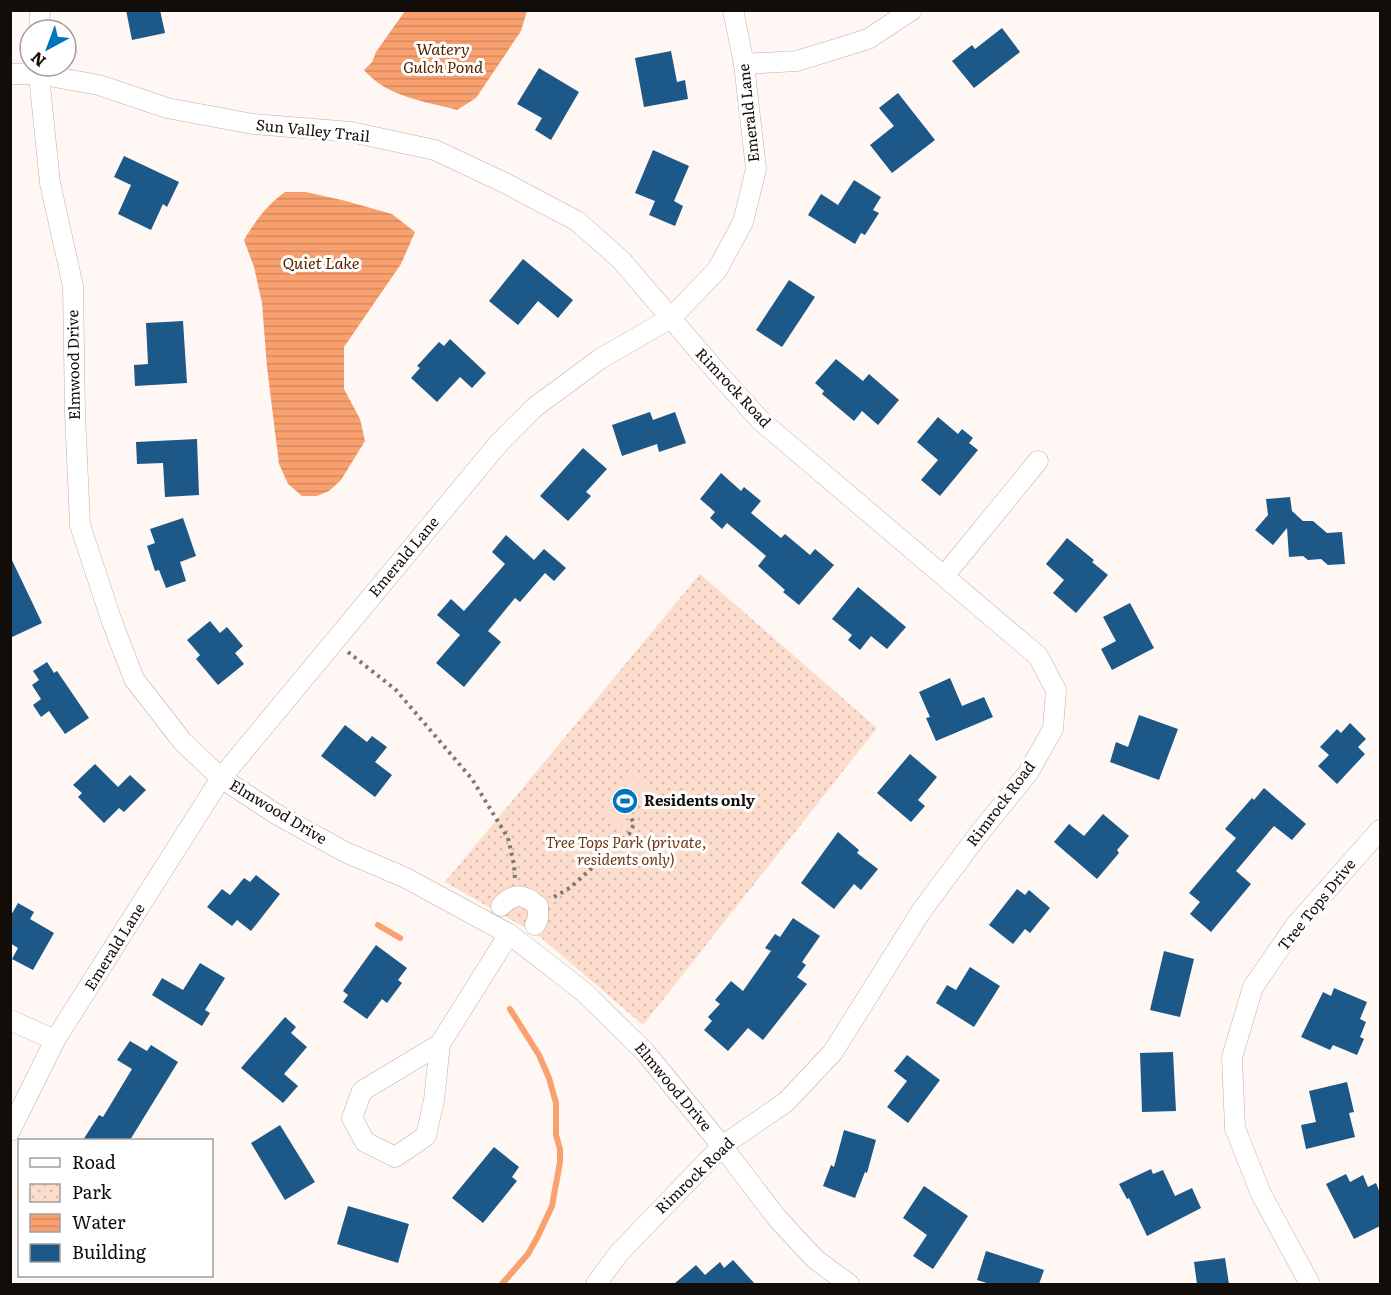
<svg xmlns="http://www.w3.org/2000/svg" width="1391" height="1295" font-family="Literata,serif">
  <style>
    .park { fill: url(#park-dots) }
    .pitch { fill: #fbdccd }
    .water { fill: url(#water-rules) }
    .lines { fill: none; stroke-linecap: round; stroke-linejoin: round }
    .stream { stroke: #f9a06f; stroke-width: 6 }
    .building { fill: #1c5888 }
    .minor-casing { stroke: #c1afa6; stroke-width: 21 }
    .path { stroke: #7e7773; stroke-width: 4; stroke-dasharray: 3 4.5; stroke-linecap: butt }
    .minor { stroke: #fff; stroke-width: 20 }
    .labels { text-anchor: middle; stroke-width: 6; stroke-linejoin: round; paint-order: stroke }
    .street-label { font-size: 15px; fill: #130d09; stroke: #fff }
    .poi-label { font-size: 15px; font-weight: bold; fill: #130d09; stroke: #fff; text-anchor: start }
    .park-label { font-size: 15px; font-style: italic; fill: #6e3512; stroke: #fff }
    .water-label { font-size: 16px; font-style: italic; fill: #5a2300; stroke: #fff }
  </style>
  <defs>
    <pattern id="park-dots" width="8" height="8" patternUnits="userSpaceOnUse" patternTransform="scale(1.5)"><rect width="8" height="8" fill="#fbdccd"/><path d="M2 2h.1M6 6h.1" fill="none" stroke="#d6bcaf" stroke-width="1.8" stroke-linecap="round"/></pattern>
    <pattern id="water-rules" width="6" height="5" patternUnits="userSpaceOnUse" patternTransform="scale(1.5)"><rect width="6" height="5" fill="#f9a06f"/><path d="M0 2.5h6" fill="none" stroke="#d5895f"/></pattern>
  </defs>
  <rect width="100%" height="100%" fill="#fff7f3"/>
  <path class="park" d="M700,574L877,728L643,1025L538,935L445,882Z"/>
  <path class="pitch" d="M630,774L650,789L620,827L600,812Z"/>
  <g class="water">
    <path d="M405,11V10L527,11L521,31L476,98L457,110C424,101 387,97 364,70L372,62L376,52Z"/>
    <path d="M285,192H306L346,201L392,214L415,232L401,264L344,347V389L360,419L365,441L341,480L329,491L317,496H302L288,484L279,464L267,367L262,303L254,267L244,240C256,220 267,205 285,192Z"/>
  </g>
  <g class="lines">
    <g class="stream">
      <path d="M378,925L400,938"/>
      <path d="M502,1284L528,1254L538,1236L552,1206L560,1162V1149L556,1135V1103L549,1078L539,1055L510,1009"/>
    </g>
  </g>
  <g class="building">
    <path d="M126,10H160L165,33L132,40Z"/>
    <path d="M1002,28L1020,52L974,88L952,61L972,45L975,49Z"/>
    <path d="M671,51L677,82L685,80L688,99L644,107L635,58Z"/>
    <path d="M539,68L579,92L551,140L535,130L542,118L517,104Z"/>
    <path d="M898,93L935,140L892,173L870,145L894,126L879,108Z"/>
    <path d="M653,150L689,166L674,201L683,206L675,226L649,215L655,201L635,193Z"/>
    <path d="M124,156L179,182L167,207L163,204L151,230L118,214L131,185L114,177Z"/>
    <path d="M854,180L881,197L873,210L879,213L865,235L861,233L855,244L808,215L821,194L838,205Z"/>
    <path d="M523,259L573,300L558,318L538,301L518,325L489,301Z"/>
    <path d="M789,280L815,297L782,347L756,330Z"/>
    <path d="M183,321L187,383L135,386L134,365L148,364L146,323Z"/>
    <path d="M450,339L486,373L472,388L460,377L437,402L411,378L420,368L417,366L439,342L444,346Z"/>
    <path d="M836,359L863,381L869,374L899,400L878,425L862,411L854,421L822,394L824,391L815,383Z"/>
    <path d="M650,412L653,420L675,412L686,443L659,452L657,444L622,456L612,425Z"/>
    <path d="M938,417L958,434L962,429L973,438L969,443L978,450L940,496L921,480L938,460L917,442Z"/>
    <path d="M197,439L199,495L165,497L163,463L137,464L136,442Z"/>
    <path d="M583,448L607,469L586,492L591,496L568,521L540,496Z"/>
    <path d="M721,473L741,491L744,487L761,501L751,513L781,538L785,534L810,555L815,549L834,565L799,605L783,592L785,590L758,566L766,556L727,523L722,529L710,518L715,512L700,499Z"/>
    <path d="M1290,497L1292,511L1303,521H1313L1327,533L1342,532L1345,564L1328,565L1321,559L1308,560L1303,556L1289,557L1287,528L1273,545L1255,530L1268,515L1266,499Z"/>
    <path d="M183,518L196,556L180,562L186,581L166,588L159,570L155,571L147,546L155,543L150,529Z"/>
    <path d="M506,535L534,560L544,549L566,568L554,581L545,573L520,602L515,598L488,631L501,642L464,687L436,663L460,635L437,615L451,599L464,611L505,564L492,552Z"/>
    <path d="M1067,538L1094,560L1092,562L1108,575L1076,613L1053,593L1064,580L1046,564Z"/>
    <path d="M10,556L42,623L10,638Z"/>
    <path d="M858,587L906,627L887,649L871,636L860,650L848,640L852,635L832,619Z"/>
    <path d="M1130,603L1154,648L1112,670L1101,649L1116,641L1103,617Z"/>
    <path d="M210,621L220,633L227,627L243,646L235,653L244,664L218,685L196,659L200,655L187,640Z"/>
    <path d="M47,662L54,673L57,671L89,718L65,734L49,711L41,717L33,705L41,699L32,685L39,680L33,671Z"/>
    <path d="M950,678L962,706L984,697L993,717L936,741L926,718L930,717L919,692Z"/>
    <path d="M1139,715L1178,729L1159,780L1110,762L1116,742L1128,747Z"/>
    <path d="M1350,723L1366,739L1358,747L1365,754L1337,784L1318,766L1329,755L1320,747L1337,729L1341,733Z"/>
    <path d="M345,725L367,742L372,736L387,747L375,762L392,775L375,797L321,756Z"/>
    <path d="M910,754L937,777L918,800L925,806L911,822L877,793Z"/>
    <path d="M95,764L118,787L130,775L146,790L124,812L119,808L104,823L78,797L82,793L73,785Z"/>
    <path d="M1264,788L1306,824L1292,840L1274,826L1236,871L1251,884L1211,932L1190,914L1200,902L1189,893L1236,838L1225,829L1252,798L1254,800Z"/>
    <path d="M1103,814L1129,836L1117,850L1119,853L1097,879L1054,842L1069,824L1084,836Z"/>
    <path d="M838,832L859,850L857,853L878,869L861,890L854,884L834,909L801,883Z"/>
    <path d="M256,875L280,894L251,931L237,920L232,926L207,907L222,889L230,895L244,878L250,882Z"/>
    <path d="M1017,889L1025,895L1029,890L1050,908L1030,933L1025,929L1013,944L989,925Z"/>
    <path d="M18,903L34,912L30,919L54,933L33,970L12,959L18,948L10,943V917Z"/>
    <path d="M793,918L820,936L802,962L806,965L797,977L807,984L763,1040L748,1028L728,1051L704,1030L712,1021L708,1017L720,1004L715,1000L731,981L743,991L771,951L765,948L775,934L780,937Z"/>
    <path d="M376,945L407,968L398,980L402,983L387,1003L382,999L367,1019L343,1002L348,995L343,991Z"/>
    <path d="M1164,951L1194,959L1180,1017L1150,1010Z"/>
    <path d="M200,963L225,978L205,1010L210,1013L202,1026L152,995L162,978L183,990Z"/>
    <path d="M970,967L1000,986L974,1027L936,1003L947,985L956,990Z"/>
    <path d="M1334,988L1367,1002L1360,1019L1366,1022L1360,1037L1364,1039L1357,1055L1333,1045L1330,1050L1301,1037L1323,992L1331,996Z"/>
    <path d="M285,1017L296,1027L291,1033L307,1047L284,1074L298,1086L283,1103L241,1068Z"/>
    <path d="M130,1041L147,1051L151,1045L178,1062L130,1140H83L99,1115L103,1117L132,1069L117,1060Z"/>
    <path d="M1173,1052L1176,1111L1142,1112L1140,1053Z"/>
    <path d="M907,1055L940,1080L908,1123L887,1107L907,1081L894,1071Z"/>
    <path d="M1347,1082L1354,1112L1349,1113L1355,1137L1306,1149L1301,1125L1316,1122L1309,1091Z"/>
    <path d="M280,1125L315,1182L285,1200L251,1143Z"/>
    <path d="M844,1130L876,1140L867,1173L865,1172L855,1198L823,1186L831,1165L834,1167Z"/>
    <path d="M494,1147L519,1167L512,1177L517,1181L483,1223L452,1198Z"/>
    <path d="M1151,1169L1153,1174L1163,1170L1175,1196L1192,1188L1201,1208L1147,1236L1129,1198L1127,1199L1119,1184Z"/>
    <path d="M1346,1174L1350,1182L1363,1175L1368,1187L1376,1183L1380,1193V1226L1354,1239L1326,1184Z"/>
    <path d="M924,1186L968,1216L933,1269L913,1256L927,1235L903,1218Z"/>
    <path d="M348,1206L409,1224L398,1263L337,1244Z"/>
    <path d="M986,1251L1044,1270L1039,1284H990L977,1280Z"/>
    <path d="M1225,1258L1229,1284H1197L1194,1262Z"/>
    <path d="M733,1260L755,1284H674L696,1265L705,1275L720,1262L724,1268Z"/>
  </g>
  <g class="lines">
    <g class="minor-casing">
      <g id="minor">
        <path d="M39,30L40,10"/>
        <path d="M744,64L797,61L868,39L912,10"/>
        <path d="M38,66L50,183L73,286L75,413L80,525L111,619L134,679L182,741L221,778L276,814L345,852L406,878L509,934L584,992L645,1052L722,1146L777,1218L815,1259L849,1284"/>
        <path d="M10,74H38L99,85L167,108L253,124L351,132L435,150L505,183L577,221L621,260L716,371L761,421L1038,656L1056,690L1053,729L1028,773L981,831L922,910L833,1052L786,1102L722,1146L619,1253L596,1284"/>
        <path d="M944,576L1038,461"/>
        <path d="M501,906C514,892 524,894 538,906V919L535,925"/>
        <path d="M10,1020L55,1040"/>
        <path d="M440,1044L362,1091L352,1118L365,1142L395,1157L426,1136L434,1100L440,1044L509,934"/>
        <path d="M10,1131L55,1040L221,778L499,443L535,407L600,359L671,318L717,270L743,222L756,169L744,64L733,10"/>
        <path d="M1310,1284L1261,1194L1235,1128L1232,1057L1253,987L1295,926L1380,830"/>
      </g>
    </g>
    <g class="path">
      <path d="M348,652L396,690L472,779L508,838L514,865L515,880"/>
      <path d="M554,897L571,887L629,834L634,824L630,815"/>
    </g>
    <use href="#minor" class="minor"/>
  </g>
  <defs>
    <g id="stadium-disc" transform="scale(1.35)"><circle r="9.5" fill="#0074be" stroke="#fff"/><path d="M0-5a6.5 5 0 1 0 0 10a6.5 5 0 1 0 0-10ZM-3.5-1.8h7v3.6h-7Z" fill="#fff"/></g>
  </defs>
  <g fill-rule="evenodd">
    <use href="#stadium-disc" x="625" y="801"/>
  </g>
  <g class="labels">
    <g class="street-label">
      <text transform="translate(749 113) rotate(-96)" y="5">Emerald Lane</text>
      <text transform="translate(313 131) rotate(6)" y="5">Sun Valley Trail</text>
      <text transform="translate(74 365) rotate(-91)" y="5">Elmwood Drive</text>
      <text transform="translate(733 388) rotate(47)" y="5">Rimrock Road</text>
      <text transform="translate(404 557) rotate(-50)" y="5">Emerald Lane</text>
      <text transform="translate(1001 804) rotate(-53)" y="5">Rimrock Road</text>
      <text transform="translate(278 812) rotate(31)" y="5">Elmwood Drive</text>
      <text transform="translate(1317 905) rotate(-51)" y="5">Tree Tops Drive</text>
      <text transform="translate(115 947) rotate(-58)" y="5">Emerald Lane</text>
      <text transform="translate(673 1087) rotate(50)" y="5">Elmwood Drive</text>
      <text transform="translate(695 1176) rotate(-44)" y="5">Rimrock Road</text>
    </g>
    <g class="poi-label">
      <text x="644" y="806">Residents only</text>
    </g>
    <g class="park-label">
      <text x="626" y="848">Tree Tops Park (private,<tspan x="626" dy="17">residents only)</tspan></text>
    </g>
    <g class="water-label">
      <text x="443" y="55">Watery<tspan x="443" dy="18">Gulch Pond</tspan></text>
      <text x="321" y="269">Quiet Lake</text>
    </g>
  </g>
  <rect width="1391" height="1295" fill="none" stroke="#130d09" stroke-width="24"/>
  <rect x="18" y="1139" width="195" height="138" fill="#ffffff" stroke="#a19e9d" stroke-width="1.5"/>
  <rect x="30" y="1158" width="30" height="9" fill="#ffffff" stroke="#a19e9d" stroke-width="1.5"/>
  <text x="72" y="1169" font-size="18" fill="#130d09">Road</text>
  <rect x="30" y="1184" width="30" height="18" fill="url(#park-dots)" stroke="#a19e9d" stroke-width="1.5"/>
  <text x="72" y="1199" font-size="18" fill="#130d09">Park</text>
  <rect x="30" y="1214" width="30" height="18" fill="url(#water-rules)" stroke="#a19e9d" stroke-width="1.5"/>
  <text x="72" y="1229" font-size="18" fill="#130d09">Water</text>
  <rect x="30" y="1244" width="30" height="18" fill="#1c5888" stroke="#a19e9d" stroke-width="1.5"/>
  <text x="72" y="1259" font-size="18" fill="#130d09">Building</text>
  <g transform="translate(48 48) rotate(221)"><circle r="28" fill="#ffffff" stroke="#a19e9d" stroke-width="1.5"/>
  <path d="M0-4.5L10 22L0 15L-10 22Z" fill="#0074be"/>
  <text y="-9" font-size="16" font-weight="bold" text-anchor="middle" fill="#130d09">N</text>
  </g>
</svg>
